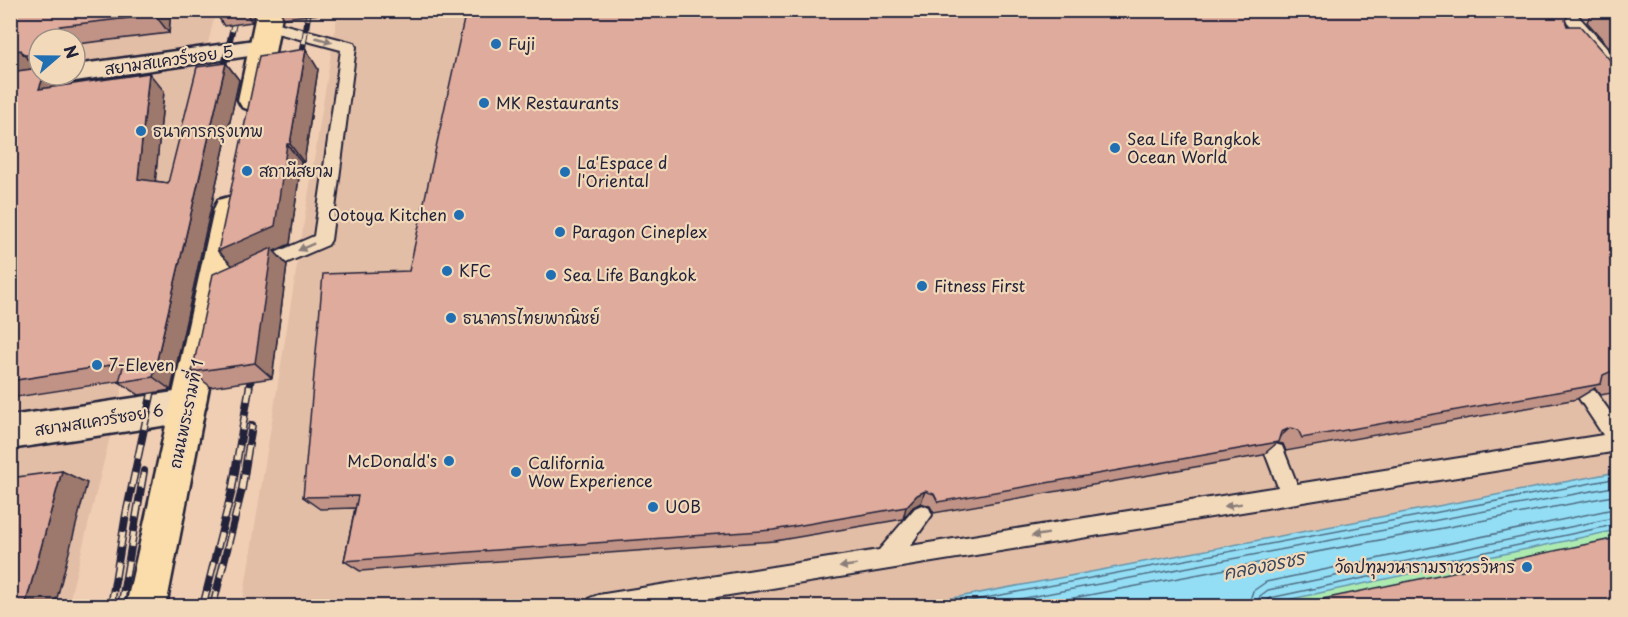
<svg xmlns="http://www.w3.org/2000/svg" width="1628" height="617" font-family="'Playpen Sans','Playpen Sans Thai',sans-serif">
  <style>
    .built { fill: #e3bea7; fill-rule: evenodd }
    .green { fill: #aceab0; stroke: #678676; stroke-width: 1.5 }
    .water { fill: #93def4; stroke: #6693aa; stroke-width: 1.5 }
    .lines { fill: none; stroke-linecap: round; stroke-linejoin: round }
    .shore { stroke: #4f6d85; stroke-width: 1.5 }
    .service-casing { stroke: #22223b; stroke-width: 4 }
    .pedestrian-casing { stroke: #22223b; stroke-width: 5 }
    .minor-casing { stroke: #22223b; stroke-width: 5 }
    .primary-casing { stroke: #22223b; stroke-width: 5 }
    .service { fill: #f2d9ba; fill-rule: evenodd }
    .pedestrian { fill: #f2d9ba; fill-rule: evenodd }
    .minor { fill: #f2d9ba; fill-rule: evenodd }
    .primary { fill: #faddab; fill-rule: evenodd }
    .rail-far1-casing { stroke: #22223b; stroke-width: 6 }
    .rail-casing { stroke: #22223b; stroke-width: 8 }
    .rail-far1 { stroke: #f2d9ba; stroke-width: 4; stroke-dasharray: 12; stroke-linecap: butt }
    .rail { stroke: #f2d9ba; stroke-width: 5; stroke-dasharray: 15; stroke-linecap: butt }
    .wall { fill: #c09386; stroke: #22223b; stroke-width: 1.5 }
    .shaded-wall { fill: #9c786d; stroke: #22223b; stroke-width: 1.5 }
    .building { fill: #dfab9c; stroke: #22223b; stroke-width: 1.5 }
    .oneway { fill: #8a7e7a }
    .poi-dot { fill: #1f6fb2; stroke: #f2d9ba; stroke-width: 2 }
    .labels { text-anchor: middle; stroke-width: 4.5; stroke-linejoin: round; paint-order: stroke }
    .poi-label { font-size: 16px; fill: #22223b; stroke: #f2d9ba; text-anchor: start }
    .street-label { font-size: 16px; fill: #22223b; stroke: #f2d9ba }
    .water-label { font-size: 18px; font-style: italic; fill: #394860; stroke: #f2d9ba }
  </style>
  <rect width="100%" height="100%" fill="#f0ceb3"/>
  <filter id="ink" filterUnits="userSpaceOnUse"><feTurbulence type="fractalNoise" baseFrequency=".0167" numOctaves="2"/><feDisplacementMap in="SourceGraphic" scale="12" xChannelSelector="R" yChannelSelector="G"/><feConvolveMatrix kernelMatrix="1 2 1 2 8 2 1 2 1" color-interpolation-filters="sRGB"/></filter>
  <g filter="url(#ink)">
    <g class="built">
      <path d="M10,11H216L68,606H11ZM39,39H75V75H39Z"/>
      <path d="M338,11H1617V472L911,606H242Z"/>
    </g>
    <path class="green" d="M1617,528V606H1254Z"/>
    <path class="water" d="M1617,472V530L1258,606H911Z"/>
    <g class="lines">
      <g class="shore">
        <path d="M943,606L1618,478"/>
        <path d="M983,606L1618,486"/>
        <path d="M1031,606L1618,495"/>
        <path d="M1248,606L1253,591L1266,582L1618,508"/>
        <path d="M1257,606L1260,596L1268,590L1618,517"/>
        <path d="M1265,606L1270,598L1618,524"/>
      </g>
      <g class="service-casing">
        <g id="service">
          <path d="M1557,10H1573L1618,61V76L1613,75Z"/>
          <path d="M267,20L354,43L356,47L331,240L328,245L260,274L254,272L251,267L254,262L314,236L341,50L262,29L260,25L262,21Z"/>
          <path d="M1588,388L1595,391L1618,423V451L661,606H587L590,598L598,595L879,550L915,508L922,505L929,508L932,515L910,546L1278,487L1265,453L1268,446L1275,444L1282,446L1297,484L1603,435L1578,397L1581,391Z"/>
        </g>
      </g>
      <g class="pedestrian-casing">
        <path id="pedestrian" d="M262,39L270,41L273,47L270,53L75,81L67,79L65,75H75V65Z"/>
      </g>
      <g class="minor-casing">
        <path id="minor" d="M188,390L200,395L206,406L200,417L188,422L10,449V416Z"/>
      </g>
      <g class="primary-casing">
        <g id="primary">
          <path d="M257,10H283L266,100L262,107L252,111L242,107L238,100Z"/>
          <path d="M229,197L240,200L244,209L166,606H126L214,209L218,200Z"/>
        </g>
      </g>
      <use href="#service" class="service"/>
      <use href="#pedestrian" class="pedestrian"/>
      <use href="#minor" class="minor"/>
      <use href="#primary" class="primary"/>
      <g class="rail-far1-casing">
        <g id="rail-far1">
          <path d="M300,67L309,10"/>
          <path d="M221,78L237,10"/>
        </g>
      </g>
      <g class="rail-casing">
        <g id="rail">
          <path d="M111,606L126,514L155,377"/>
          <path d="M121,606L144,471"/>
          <path d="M203,606L232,490L253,366"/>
          <path d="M213,606L242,489L252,425"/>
        </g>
      </g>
      <use href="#rail-far1" class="rail-far1"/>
      <use href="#rail" class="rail"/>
    </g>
    <g class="wall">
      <path d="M10,10H171L169,33L77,44L75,50V39H39V75L64,85H63L164,91L155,181L168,183L226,63L239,80L171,390L139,395L119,382L120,381L10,398Z"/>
      <path d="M214,10H256L252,22L224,26Z"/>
      <path d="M279,10H327V13L284,18Z"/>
      <path d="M1593,10H1617V50L1609,47L1587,22Z"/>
      <path d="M1565,20L1567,26L1617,68V392L1601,395L1595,388L1577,399L1286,451L1283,444L1277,443L1263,455L934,513L930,506L921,503L913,507L903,519L775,541L360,571L344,561L355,508L320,509L303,497L409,271Z"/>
      <path d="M318,69L304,163L301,162L290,244L274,251L287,265L272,378L211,387L192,372L232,265L218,251Z"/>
    </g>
    <g class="shaded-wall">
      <path d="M155,10H171L169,33L155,15Z"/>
      <path d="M244,10H256L252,22Z"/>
      <path d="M60,26L72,39H56Z"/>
      <path d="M306,49L318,69L304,163L290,144Z"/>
      <path d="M21,50L24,55L37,68L10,73V52Z"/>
      <path d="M226,63L239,80L171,390L153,377Z"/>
      <path d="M149,73L164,91L154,195L138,179Z"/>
      <path d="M44,75H54L64,85L57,106L39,89Z"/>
      <path d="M287,144L301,162L290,244L274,251L287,265L272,378L255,363L235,268L218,251Z"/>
      <path d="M1290,428L1274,442L1281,432Z"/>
      <path d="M62,471L87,483L55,606H25Z"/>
      <path d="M925,491L921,503L913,507L903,519L906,507L917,495Z"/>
    </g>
    <g class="building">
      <path d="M10,10H155V15L60,26L56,39H39V55H24L21,50L10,52Z"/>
      <path d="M466,10H1566L1569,15L1565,20L1567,26H1580L1617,68V373L1612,371L1603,375L1601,384L1302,438L1298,430L1290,428L1281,432L1278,442L938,502L934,494L925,491L917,495L906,507L773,530L344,561L358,496L303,497L323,274L409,271Z"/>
      <path d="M306,49L290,144H287L275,226L218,251L259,56Z"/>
      <path d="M226,63L153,377L119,382L124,363L10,381V72L39,68V75H44L39,89L149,73L138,179L168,183L197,67Z"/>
      <path d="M272,248L255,363L192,372L213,274Z"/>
      <path d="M62,471L25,606H10V478Z"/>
      <path d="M1617,538V606H1289Z"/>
    </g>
    <defs><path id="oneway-solid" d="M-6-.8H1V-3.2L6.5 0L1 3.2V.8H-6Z" transform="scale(1.5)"/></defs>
    <g class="oneway">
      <use href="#oneway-solid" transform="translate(324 40) rotate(16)"/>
      <use href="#oneway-solid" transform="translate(306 247) rotate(156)"/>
      <use href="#oneway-solid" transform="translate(1233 505) rotate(171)"/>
      <use href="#oneway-solid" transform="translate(1040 535) rotate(171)"/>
      <use href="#oneway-solid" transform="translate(848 566) rotate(171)"/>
    </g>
  </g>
  <g class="poi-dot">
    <circle cx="496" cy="44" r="6"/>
    <circle cx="484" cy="103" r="6"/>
    <circle cx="141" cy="131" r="6"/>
    <circle cx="1115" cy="148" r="6"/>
    <circle cx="247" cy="171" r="6"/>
    <circle cx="565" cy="172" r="6"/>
    <circle cx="459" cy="215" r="6"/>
    <circle cx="560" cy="232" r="6"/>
    <circle cx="447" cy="271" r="6"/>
    <circle cx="551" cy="275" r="6"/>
    <circle cx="922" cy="286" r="6"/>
    <circle cx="451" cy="318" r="6"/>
    <circle cx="97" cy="365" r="6"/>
    <circle cx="449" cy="461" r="6"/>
    <circle cx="516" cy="472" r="6"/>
    <circle cx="653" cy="507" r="6"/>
    <circle cx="1527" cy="567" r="6"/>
  </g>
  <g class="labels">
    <g class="poi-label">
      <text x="508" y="50">Fuji</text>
      <text x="496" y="109">MK Restaurants</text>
      <text x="153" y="137">ธนาคารกรุงเทพ</text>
      <text x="1127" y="145">Sea Life Bangkok<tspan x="1127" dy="18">Ocean World</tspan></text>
      <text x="577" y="169">La'Espace d<tspan x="577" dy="18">l'Oriental</tspan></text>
      <text x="259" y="177">สถานีสยาม</text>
      <text x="447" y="221" text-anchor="end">Ootoya Kitchen</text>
      <text x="572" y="238">Paragon Cineplex</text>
      <text x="459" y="277">KFC</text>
      <text x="563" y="281">Sea Life Bangkok</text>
      <text x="934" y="292">Fitness First</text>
      <text x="463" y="324">ธนาคารไทยพาณิชย์</text>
      <text x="109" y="371">7-Eleven</text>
      <text x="437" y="467" text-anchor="end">McDonald's</text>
      <text x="528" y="469">California<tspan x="528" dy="18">Wow Experience</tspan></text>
      <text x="665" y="513">UOB</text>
      <text x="1515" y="573" text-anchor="end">วัดปทุมวนารามราชวรวิหาร</text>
    </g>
    <g class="street-label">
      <text transform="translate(169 60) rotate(-8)" y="6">สยามสแควร์ซอย 5</text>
      <text transform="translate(186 414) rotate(-78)" y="6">ถนนพระรามที่ 1</text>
      <text transform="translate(99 420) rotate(-9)" y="6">สยามสแควร์ซอย 6</text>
    </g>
    <g class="water-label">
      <text transform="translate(1264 566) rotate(-11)" y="6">คลองอรชร</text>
    </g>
  </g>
  <rect width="1628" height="617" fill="none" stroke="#f2d9ba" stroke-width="36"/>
  <rect x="18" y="18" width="1592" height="581" fill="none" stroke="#22223b" stroke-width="2" filter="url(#ink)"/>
  <g transform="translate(57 57) rotate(70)"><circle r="28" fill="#f2d9ba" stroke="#9f9087" stroke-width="1.5"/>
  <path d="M0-4.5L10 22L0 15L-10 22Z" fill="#1f6fb2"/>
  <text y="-9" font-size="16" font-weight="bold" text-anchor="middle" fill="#22223b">N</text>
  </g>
</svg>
